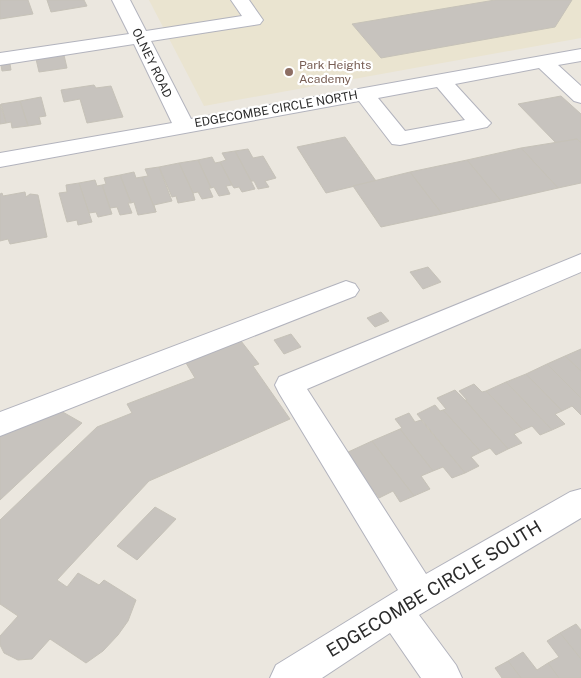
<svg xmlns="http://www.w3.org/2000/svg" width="581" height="678" font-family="'Public Sans',sans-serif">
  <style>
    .education { fill: #eae4d0 }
    .building { fill: #c7c3be; stroke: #c6c2b8 }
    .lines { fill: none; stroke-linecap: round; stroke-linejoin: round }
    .minor-casing { stroke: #b2b3bd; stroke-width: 2 }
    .minor { fill: #fff; fill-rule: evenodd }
    .education-dot { fill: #8d6e63; stroke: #fff; stroke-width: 2 }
    .labels { text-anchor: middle; stroke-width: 4.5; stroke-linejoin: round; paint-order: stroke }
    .far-street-label { font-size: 12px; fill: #2b2b2b; stroke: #fff }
    .far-education-label { font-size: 12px; fill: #785e54; stroke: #fff; text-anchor: start }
    .near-street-label { font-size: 18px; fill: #2b2b2b; stroke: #fff }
  </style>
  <rect width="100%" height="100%" fill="#ebe7df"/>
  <path class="education" d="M149,0H581V38L204,106Z"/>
  <g class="building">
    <path d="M0,0H28L33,14L0,19Z"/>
    <path d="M47,0H84L87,6L51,12Z"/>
    <path d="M495,0H572L555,27L381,58L352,24Z"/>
    <path d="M64,55L67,68L39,72L36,59Z"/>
    <path d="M10,64L11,70L2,71L1,65Z"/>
    <path d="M94,85L96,88L111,86L123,117L87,123L80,99L64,102L61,90Z"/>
    <path d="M561,96L581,114V142L577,139L557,144L518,104Z"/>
    <path d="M41,97L46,116L39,117L41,124L28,126L20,101Z"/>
    <path d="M20,101L28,126L12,128L11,122L6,123L1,104Z"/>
    <path d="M0,104L6,123L0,124Z"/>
    <path d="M345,137L376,181L326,193L297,147Z"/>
    <path d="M577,139L581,143V183L558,188L521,148Z"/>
    <path d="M521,148L558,188L501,201L467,160Z"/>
    <path d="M248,149L253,158L263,156L276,178L265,181L269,187L258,189L254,181H251L235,151Z"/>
    <path d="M235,151L251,181L255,189L242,192L239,187L234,188L232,185L220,162L226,160L222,153Z"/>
    <path d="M212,157L215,163L220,162L232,185L226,186L230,194L219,196L214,187L211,188L198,160Z"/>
    <path d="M198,160L211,188H209L213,197L202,199L198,192L193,193L179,163Z"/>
    <path d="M467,160L501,201L442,214L410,172Z"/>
    <path d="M179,163L193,193L195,200L178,203L176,196L172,197L159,167Z"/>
    <path d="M159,167L172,201L154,205L156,212L142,177L148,176L145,169Z"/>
    <path d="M134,172L136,178L142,177L156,212L138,215L134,202L131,203L120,175Z"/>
    <path d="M410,172L442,214L381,227L353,186Z"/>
    <path d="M120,175L131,203H128L132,213L120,215L117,207L110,208L102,185L106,184L104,178Z"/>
    <path d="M95,180L97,186L102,185L112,214L98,217L96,212L89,213L79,183Z"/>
    <path d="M79,183L92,222L78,225L77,220L67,222L59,193L67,192L66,185Z"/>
    <path d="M25,192L26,197L30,194L38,195L47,237L10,244L8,239L0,241V194L2,193L3,196Z"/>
    <path d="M428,267L441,282L423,289L410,272Z"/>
    <path d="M381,312L389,321L375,327L367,318Z"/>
    <path d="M291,334L301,347L284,354L274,340Z"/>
    <path d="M241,341L259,364L253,366L290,419L149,481L57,580L67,587L78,573L99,585L104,580L136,600L128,621L118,635L103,651L86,663L50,639L32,659L18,660L4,653L0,645V636L18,616L0,604V520L97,427L132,413L127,404L195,378L186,363Z"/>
    <path d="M581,349V371L565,356Z"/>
    <path d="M565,356L581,371V398L547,364Z"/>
    <path d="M547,364L581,398V415L572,406L562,411L526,374Z"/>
    <path d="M526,374L562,411L555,414L565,424L552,430L506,382Z"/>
    <path d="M506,382L552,430L540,435L532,426L523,430L486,391Z"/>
    <path d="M474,384L482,392L486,391L523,430L514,434L522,443L508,449L465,400H467L459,391Z"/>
    <path d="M455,390L465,400L508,449L496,455L490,448L481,452L443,410L446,409L437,398Z"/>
    <path d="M435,405L440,411L443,410L481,452L471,457L479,466L465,473L417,414Z"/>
    <path d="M61,411L82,423L0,500V434Z"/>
    <path d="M409,413L415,422L421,420L465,473L452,478L443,467L433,471L400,429L402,428L395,419Z"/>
    <path d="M400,429L433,471L421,476L430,489L414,496L372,441Z"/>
    <path d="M372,441L414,496L400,502L393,491L379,498L346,453Z"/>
    <path d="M155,507L176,519L137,560L117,546Z"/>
    <path d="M576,624L581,630V659L560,633Z"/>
    <path d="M560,633L581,659V678H559L548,663L559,657L547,641Z"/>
    <path d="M523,652L537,670L548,663L559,678H521L508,661Z"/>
    <path d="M508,661L521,678H502L495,668Z"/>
  </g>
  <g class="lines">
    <g class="minor-casing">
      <g id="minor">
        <path d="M112,0H130L146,31L242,16L231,0H249L263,20L260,24L254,25L151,41L191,119L581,49V61L558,65L581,86V103L574,101L539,68L455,84L487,119L491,123L487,127L400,145L392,144L359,101L0,167V153L172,123L134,44L0,65V53L129,34ZM437,87L465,120L405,131L378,98Z"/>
        <path d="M581,254V272L307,389L426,574L570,492L581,489V518L419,615L456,665L462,678H421L390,633L322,678H270L276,665L398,590L279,393L275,385L279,377Z"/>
        <path d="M346,281L355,284L359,290L355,296L0,436V412Z"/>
      </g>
    </g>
    <use href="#minor" class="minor"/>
  </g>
  <circle class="education-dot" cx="289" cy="72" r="5"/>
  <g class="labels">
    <g class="far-street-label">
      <text transform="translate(152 63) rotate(64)" y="4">OLNEY ROAD</text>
      <text transform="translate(276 109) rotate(-10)" y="4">EDGECOMBE CIRCLE NORTH</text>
    </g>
    <g class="far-education-label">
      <text x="299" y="69">Park Heights<tspan x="299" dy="14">Academy</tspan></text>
    </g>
    <g class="near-street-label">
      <text transform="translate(434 589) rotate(-31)" y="6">EDGECOMBE CIRCLE SOUTH</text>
    </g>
  </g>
</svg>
